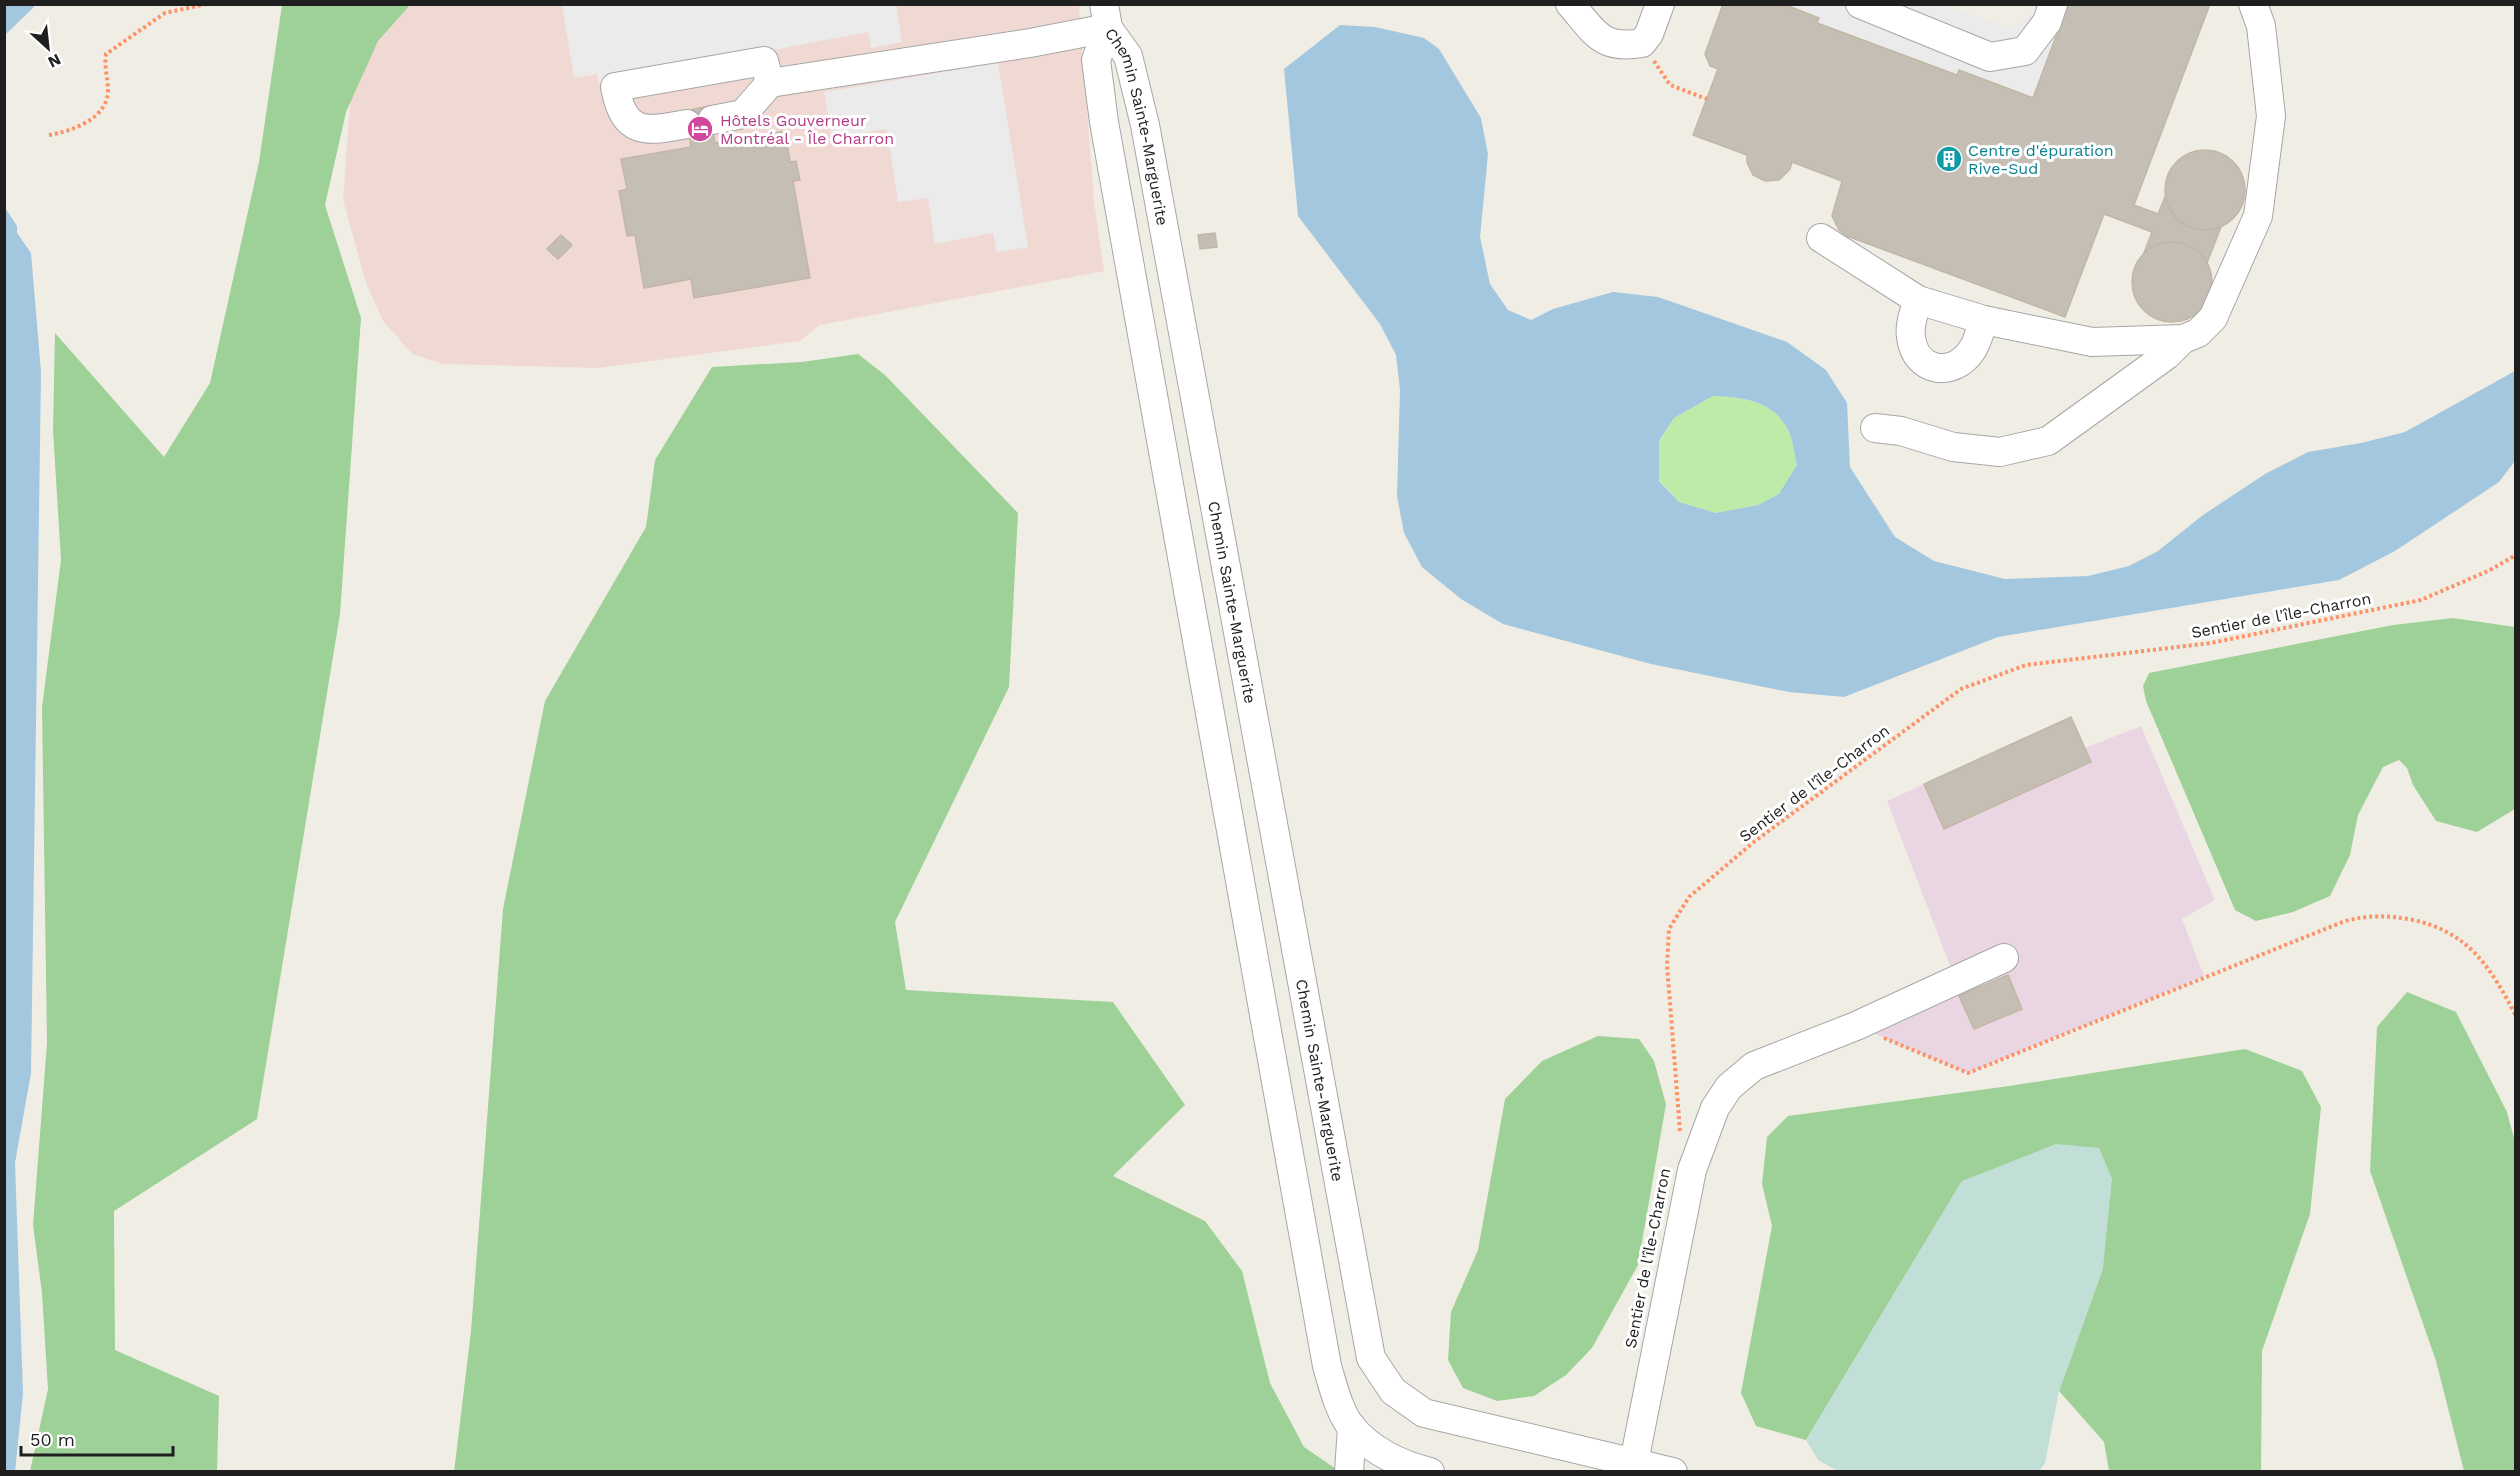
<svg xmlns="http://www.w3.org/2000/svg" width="2520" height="1476" font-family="'Work Sans',sans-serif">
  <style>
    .commercial { fill: #f1d9d3 }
    .industrial { fill: #e9d6e2; fill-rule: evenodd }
    .grass { fill: #beeca8 }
    .forest { fill: #9ed197 }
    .wetland { fill: #c1dfd6 }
    .parking { fill: #ebebeb }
    .water { fill: #a3c7df; fill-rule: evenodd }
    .building { fill: #c5beb4; stroke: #c2b7a6; stroke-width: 1.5 }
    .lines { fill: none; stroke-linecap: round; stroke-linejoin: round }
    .minor-casing { stroke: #a6a6a6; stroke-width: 30 }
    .path { stroke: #ff9166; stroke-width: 4; stroke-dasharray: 3 3; stroke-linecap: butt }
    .minor { stroke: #fff; stroke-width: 28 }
    .labels { text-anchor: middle; stroke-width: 6; stroke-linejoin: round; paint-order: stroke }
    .hotel-label { font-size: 16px; fill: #b23c85; stroke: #fff; text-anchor: start }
    .street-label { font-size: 16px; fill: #1f1f1f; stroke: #fff }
    .culture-label { font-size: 16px; fill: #0d838f; stroke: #fff; text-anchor: start }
  </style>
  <rect width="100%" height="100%" fill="#f0eee4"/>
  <path class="commercial" d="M404,5H1079L1094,201L1104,271L820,325L800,341L598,368L443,364L412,354L383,321L366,283L343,200L352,76Z"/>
  <path class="industrial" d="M2071,717L2085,748L2141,726L2215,900L2182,919L2204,976L1968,1073L1856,1026L1955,979L1887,801ZM2008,975L2021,1009L1974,1029L1959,996Z"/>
  <path class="grass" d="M1713,396C1741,397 1772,400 1787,428C1793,438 1794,454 1797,465L1780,494L1758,505L1716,513L1679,502L1659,480V442L1674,418Z"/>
  <g class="forest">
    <path d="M282,5H410L378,41L346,112L325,205L361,318L340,614L257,1119L114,1211L115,1350L219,1396L217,1471H30L48,1389L42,1293L33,1225L47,1043L42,707L61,560L53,431L55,333L164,457L210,383L259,162Z"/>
    <path d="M858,354L885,375L1018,513L1009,687L895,922L906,990L1113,1002L1185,1105L1113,1176L1205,1221L1242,1271L1270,1383L1304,1447L1339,1471L454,1472L471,1331L503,909L545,701L646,527L655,460L712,367L802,362Z"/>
    <path d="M2453,618L2515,627V809L2477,832L2436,821L2413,785L2407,768L2399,760L2383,767L2358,815L2350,855L2330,896L2293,912L2256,921L2235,910L2146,701L2143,686L2149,673L2393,625Z"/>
    <path d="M2407,992L2456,1012L2507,1112L2515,1142V1471H2464L2436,1361L2370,1171L2377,1027Z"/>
    <path d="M1598,1036L1639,1039L1654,1061L1666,1104L1638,1265L1592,1348L1566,1375L1534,1396L1497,1401L1463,1388L1448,1360L1451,1312L1478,1250L1505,1099L1542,1061Z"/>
    <path d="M2245,1049L2302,1071L2321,1107L2310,1214L2262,1351L2261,1471H2109L2104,1442L2059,1391L2103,1268L1962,1181L1806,1440L1756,1426L1741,1393L1772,1226L1762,1184L1767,1137L1788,1116L2009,1086Z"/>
  </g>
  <path class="wetland" d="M2056,1144L2099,1148L2112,1179L2103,1268L2059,1391L2045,1463L2039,1471H1838L1818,1460L1806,1440L1962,1181Z"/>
  <g class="parking">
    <path d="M562,5H896L902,42L871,48L868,32L599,83L597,74L574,78Z"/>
    <path d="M1783,5H1944L2002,26L2010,27L2025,21L2036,5H2068L2033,98L1959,70L1957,75L1817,23L1819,18Z"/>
    <path d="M998,63L1028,247L997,252L993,233L935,244L928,198L898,202L887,129L832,138L824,92Z"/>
  </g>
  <g class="water">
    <path d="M5,4H36V5L5,35Z"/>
    <path d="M1340,25L1375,27L1424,38L1439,49L1481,118L1488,154L1480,237L1490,284L1508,310L1531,320L1553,309L1613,292L1658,297L1787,342L1826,370L1847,403L1850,467L1895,537L1934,561L2005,579L2088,576L2129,566L2158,551L2203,515L2265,474L2308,452L2361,443L2405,432L2515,371V461L2499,482L2395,551L2339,580L1998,637L1844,697L1789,692L1651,664L1503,624L1461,599L1422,567L1404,533L1397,496L1400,390L1396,355L1380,324L1298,216L1284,69ZM1713,396C1741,397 1772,400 1787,428C1793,438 1794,454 1797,465L1779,494L1758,505L1716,513L1679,502L1659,481V441L1674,418Z"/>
    <path d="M4,206L17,226V233L31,253L41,372L31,1073L15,1163L23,1393L15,1472L4,1471Z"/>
  </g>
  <g class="building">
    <path d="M1723,4H1783L1819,18L1817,23L1957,75L1959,70L2033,98L2068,4H2210L2134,205L2158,214L2165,197L2169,209L2177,220L2188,227L2201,230L2221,227L2207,263L2194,248L2181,243L2168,242L2155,245L2144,253L2152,232L2104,214L2065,317L1847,236L1839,230L1832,216L1842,181L1792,162L1790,169L1779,180L1765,181L1753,175L1747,162V155L1693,135L1718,69L1710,66L1705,54Z"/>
    <path d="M709,106L715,143L785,131L790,162L796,161L800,180L793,181L810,278L694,298L691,279L644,288L635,235L627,236L619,191L627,189L621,159L691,147L685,111Z"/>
    <circle cx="2205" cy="190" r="40"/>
    <path d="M1215,233L1217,247L1200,249L1198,235Z"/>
    <path d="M561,235L572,245L558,259L547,249Z"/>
    <circle cx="2172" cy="282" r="40"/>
    <path d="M2071,717L2091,762L1944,829L1924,784Z"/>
    <path d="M2008,975L2022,1009L1974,1029L1959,996Z"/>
  </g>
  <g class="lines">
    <g class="minor-casing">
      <g id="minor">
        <path id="s1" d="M1104,4L1108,28L1128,56L1145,125L1371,1358L1393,1391L1424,1413L1673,1472"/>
        <path d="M1570,4C1595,32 1600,50 1642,43L1649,34L1660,4"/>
        <path d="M1860,4L1990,57L2025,51L2047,22L2053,4"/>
        <path d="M1108,28L1096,60L1104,122L1327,1366C1333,1386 1339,1412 1352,1428C1372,1451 1402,1465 1430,1472"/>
        <path d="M712,120L743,114L770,83L1030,43L1108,28"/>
        <path d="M687,124C646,132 624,136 615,87L764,61L770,83"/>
        <path d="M1821,238L1918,300L1984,320L2092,342L2183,339L2198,333L2213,318L2258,216L2271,116L2261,26L2253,4"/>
        <path d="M1918,300C1914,312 1909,325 1911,337C1915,372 1953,379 1972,350C1978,342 1980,329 1984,320"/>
        <path d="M1875,428L1901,431L1953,447L2000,452L2048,441L2167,355L2183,339"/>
        <path d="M1349,1472L1352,1427"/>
        <path d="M1632,1472L1692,1170L1715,1108L1729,1087L1754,1066L1856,1026L2004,958"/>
      </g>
    </g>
    <g class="path">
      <path d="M1654,61L1670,85L1707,99"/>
      <path d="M49,135C72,131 107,119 108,91C108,78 104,67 106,54L165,13L206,4"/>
      <path d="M1884,1038L1968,1073L2345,921C2369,915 2388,915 2413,920C2469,932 2491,968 2516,1016"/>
      <path d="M1680,1131L1667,965L1669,929L1689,897L1755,841L1961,689L2026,665L2211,643L2421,600L2488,571L2516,555"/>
    </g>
    <use href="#minor" class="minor"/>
  </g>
  <defs>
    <g id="hotel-disc" transform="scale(1.35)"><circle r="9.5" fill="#d1479c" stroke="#fff"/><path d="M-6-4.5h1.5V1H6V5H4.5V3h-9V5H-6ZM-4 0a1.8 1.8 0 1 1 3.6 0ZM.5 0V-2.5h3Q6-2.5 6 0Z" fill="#fff"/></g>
    <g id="building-disc" transform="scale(1.35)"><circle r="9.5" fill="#0f9aa8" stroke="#fff"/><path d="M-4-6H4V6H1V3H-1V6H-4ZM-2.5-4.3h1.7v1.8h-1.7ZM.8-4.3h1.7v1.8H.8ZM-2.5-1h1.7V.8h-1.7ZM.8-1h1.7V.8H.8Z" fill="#fff"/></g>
  </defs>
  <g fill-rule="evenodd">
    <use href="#hotel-disc" x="700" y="129"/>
    <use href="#building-disc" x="1949" y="159"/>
  </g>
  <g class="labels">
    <g class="hotel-label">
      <text x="720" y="126">Hôtels Gouverneur<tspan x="720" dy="18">Montréal - Île Charron</tspan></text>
    </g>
    <g class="street-label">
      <text dy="6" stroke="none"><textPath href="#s1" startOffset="129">Chemin Sainte-Marguerite</textPath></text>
      <text dy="6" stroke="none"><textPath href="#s1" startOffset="615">Chemin Sainte-Marguerite</textPath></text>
      <text transform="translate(2281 615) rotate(-11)" y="6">Sentier de l'île-Charron</text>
      <text transform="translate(1814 783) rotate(-37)" y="6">Sentier de l'île-Charron</text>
      <text dy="6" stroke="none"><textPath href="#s1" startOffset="1101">Chemin Sainte-Marguerite</textPath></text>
      <text transform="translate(1647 1258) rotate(-79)" y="6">Sentier de l'île-Charron</text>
    </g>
    <g class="culture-label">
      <text x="1968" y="156">Centre d'épuration<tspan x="1968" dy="18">Rive-Sud</tspan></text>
    </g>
  </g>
  <rect width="2520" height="1476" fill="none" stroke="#1f1f1f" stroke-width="12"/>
  <g transform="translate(48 48) rotate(153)" stroke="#ffffff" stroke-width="4.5" paint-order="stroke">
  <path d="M0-4.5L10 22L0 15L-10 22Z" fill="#1f1f1f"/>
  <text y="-9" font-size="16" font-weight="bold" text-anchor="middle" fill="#1f1f1f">N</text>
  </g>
  <path d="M21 1446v9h152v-9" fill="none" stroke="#1f1f1f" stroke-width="3"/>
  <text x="30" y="1446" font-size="18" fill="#1f1f1f" stroke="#ffffff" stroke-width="4.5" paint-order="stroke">50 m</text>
</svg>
